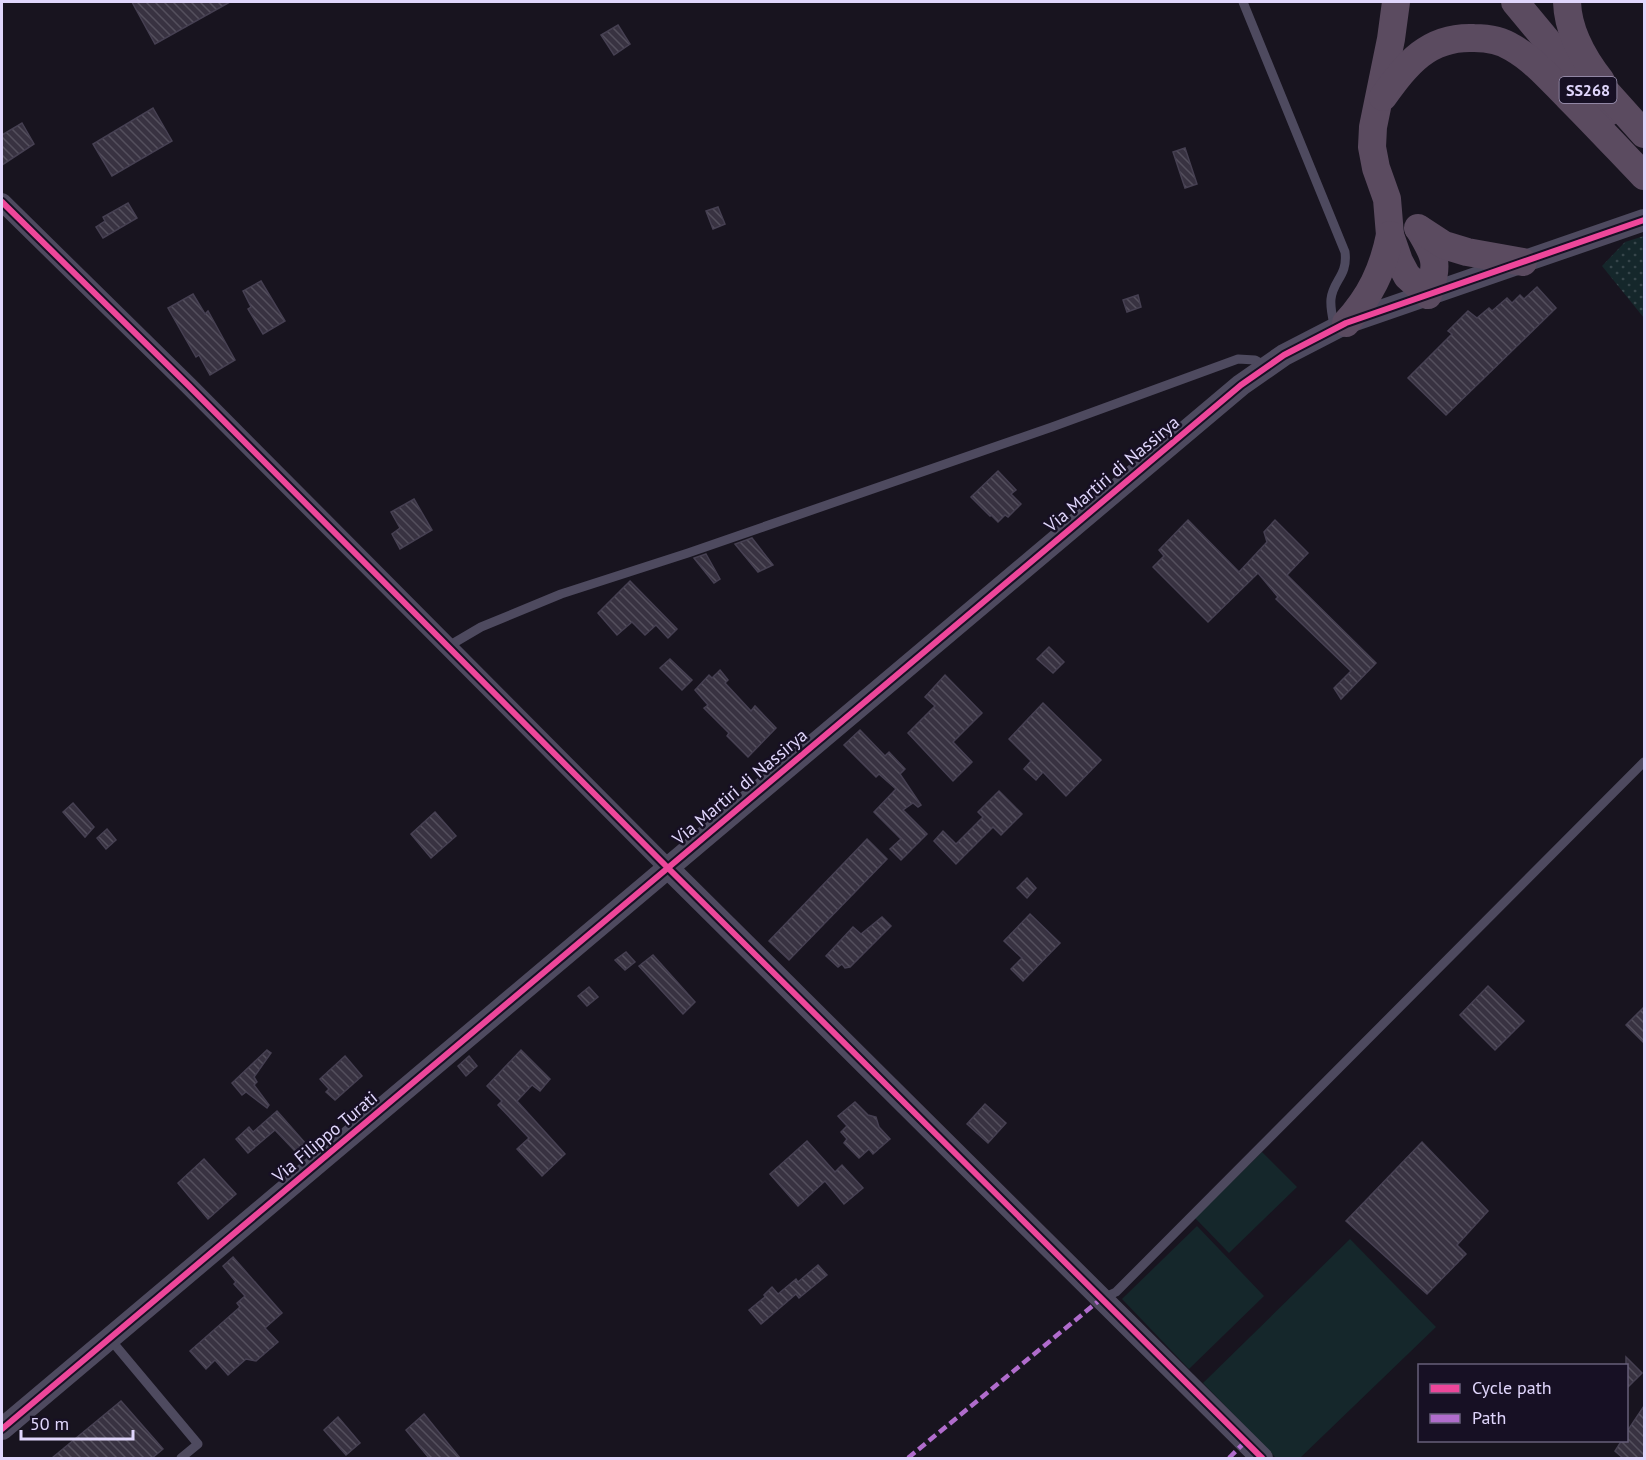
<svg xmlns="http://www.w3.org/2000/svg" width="1646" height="1460" font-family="'PT Sans',sans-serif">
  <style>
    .grass { fill: url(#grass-dots) }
    .garden { fill: #15272b }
    .building { fill: url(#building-back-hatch); stroke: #464052; stroke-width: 1.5 }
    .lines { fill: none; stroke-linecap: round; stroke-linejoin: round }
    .service { stroke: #4e4a5f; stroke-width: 9 }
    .minor { stroke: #4e4a5f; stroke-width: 18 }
    .tertiary { stroke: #4e4a5f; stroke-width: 22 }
    .trunk { stroke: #5b4b60; stroke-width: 28 }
    .quiet { stroke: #b06ccc; stroke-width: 4.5; stroke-dasharray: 9 4.5; stroke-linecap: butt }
    .cycleway-casing { stroke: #171024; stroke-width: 10 }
    .cycleway { stroke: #ed469a; stroke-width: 6 }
    .labels { text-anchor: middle; stroke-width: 5; stroke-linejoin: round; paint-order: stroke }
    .shield { fill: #171024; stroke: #a49bbb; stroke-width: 1.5 }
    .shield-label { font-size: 16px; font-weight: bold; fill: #e0d6fc }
    .street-label { font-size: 18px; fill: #e0d6fc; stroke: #171024 }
  </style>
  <defs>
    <pattern id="grass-dots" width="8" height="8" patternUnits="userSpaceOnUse" patternTransform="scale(1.5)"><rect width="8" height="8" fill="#15272b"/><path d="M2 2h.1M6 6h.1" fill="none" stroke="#37464b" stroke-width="1.8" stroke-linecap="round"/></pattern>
    <pattern id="building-back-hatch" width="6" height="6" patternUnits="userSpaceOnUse" patternTransform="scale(1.5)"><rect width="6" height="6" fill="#383241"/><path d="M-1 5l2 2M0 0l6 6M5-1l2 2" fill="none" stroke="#544f5d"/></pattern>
  </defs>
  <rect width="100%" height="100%" fill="#18141f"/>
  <path class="grass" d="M1644,236V318L1602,266L1625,242Z"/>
  <g class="garden">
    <path d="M1262,1152L1297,1187L1229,1253L1195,1218Z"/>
    <path d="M1197,1226L1264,1296L1189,1369L1122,1299Z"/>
    <path d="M1350,1239L1436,1327L1300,1458H1276L1203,1383Z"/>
  </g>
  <g class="building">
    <path d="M132,2H230L155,44Z"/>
    <path d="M618,25L630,44L614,55L601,35Z"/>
    <path d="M153,108L172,141L112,176L93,144Z"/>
    <path d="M22,123L34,144L2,165V135Z"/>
    <path d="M1185,148L1197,184L1185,188L1173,152Z"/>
    <path d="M128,203L137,218L103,238L96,227L105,221L103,217Z"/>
    <path d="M718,207L725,224L713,229L706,211Z"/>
    <path d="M261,281L285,321L263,334L248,309L251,307L243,291Z"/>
    <path d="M1537,287L1556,308L1446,415L1408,378L1452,334L1448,331L1468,311L1477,318L1489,308L1492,311L1507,298L1512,303L1520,295L1524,299Z"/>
    <path d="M193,294L205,314L208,311L235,360L210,375L199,355L196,357L168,308Z"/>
    <path d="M1138,295L1141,307L1127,312L1123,300Z"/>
    <path d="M998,471L1016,490L1011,494L1021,504L1008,517L1005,515L998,522L991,515L990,516L971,497Z"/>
    <path d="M414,499L432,530L400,549L392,534L400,528L391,512Z"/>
    <path d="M1188,520L1239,572L1267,542L1264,532L1275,520L1308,553L1287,575L1376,663L1341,699L1334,688L1351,671L1276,599L1278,597L1258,573L1208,622L1153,567L1164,556L1159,550Z"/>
    <path d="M752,538L773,565L758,572L735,544Z"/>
    <path d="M706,554L720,579L714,583L694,558Z"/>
    <path d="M630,581L677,629L668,638L656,625L645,635L632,622L617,635L598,613Z"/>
    <path d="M1049,647L1064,662L1053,673L1037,659Z"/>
    <path d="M670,659L692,680L682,690L660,668Z"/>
    <path d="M720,670L728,680L725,683L751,711L755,706L776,728L748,757L727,736L729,733L704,708L708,705L695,690L709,675L712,678Z"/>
    <path d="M945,675L982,713L953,742L972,762L953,781L908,733L935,706L925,697Z"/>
    <path d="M1043,703L1101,760L1066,796L1043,772L1036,780L1024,769L1031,761L1009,739Z"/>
    <path d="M860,730L885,756L889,752L905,769L900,774L921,805L918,807L913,803L903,810L927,834L901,860L890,849L901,839L874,812L896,789L879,774L876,777L844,745Z"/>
    <path d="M999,791L1022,814L1001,835L993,827L956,864L934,841L943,831L956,844L983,817L978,812Z"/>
    <path d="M73,803L94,827L85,837L63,812Z"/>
    <path d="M435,812L456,836L431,858L411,834Z"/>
    <path d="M107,829L116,840L106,849L97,838Z"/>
    <path d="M867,839L887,859L789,960L769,941Z"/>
    <path d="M1027,878L1036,888L1027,898L1017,888Z"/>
    <path d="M1030,914L1060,943L1023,981L1011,969L1022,958L1004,941Z"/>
    <path d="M882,917L891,926L850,967L845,968L842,964L838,967L826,956L853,927L861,934Z"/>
    <path d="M626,952L635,962L625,970L615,960Z"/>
    <path d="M653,955L695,1002L683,1014L639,966Z"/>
    <path d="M1488,986L1524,1021L1495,1050L1460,1015Z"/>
    <path d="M589,987L598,997L587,1006L578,996Z"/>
    <path d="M1644,1007V1043L1626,1025Z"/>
    <path d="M267,1050L271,1053L254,1077L257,1082L254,1085L269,1105L267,1108L246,1092L242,1095L232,1083Z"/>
    <path d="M521,1050L550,1079L540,1091L532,1085L517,1101L565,1154L542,1176L517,1149L529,1138L498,1105L502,1101L487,1086Z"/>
    <path d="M345,1056L362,1076L335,1100L326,1092L329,1089L320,1079Z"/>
    <path d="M469,1056L477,1066L466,1076L458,1066Z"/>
    <path d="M855,1102L868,1115L876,1117L879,1127L890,1139L873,1154L869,1149L859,1158L844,1143L847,1139L841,1132L847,1126L838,1116Z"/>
    <path d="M985,1104L1006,1123L988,1143L967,1124Z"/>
    <path d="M277,1111L305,1143L295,1151L275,1130L248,1153L236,1139L249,1127L253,1132Z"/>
    <path d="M807,1141L835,1172L842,1165L863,1188L844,1204L825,1181L798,1206L770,1174Z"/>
    <path d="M1422,1142L1488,1211L1457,1245L1466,1254L1427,1294L1346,1221Z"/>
    <path d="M204,1159L236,1194L208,1219L178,1183Z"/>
    <path d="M233,1257L282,1313L265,1328L278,1342L256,1361L246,1359L228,1375L215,1360L206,1369L190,1351L240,1307L237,1303L245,1296L234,1284L236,1282L223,1266Z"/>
    <path d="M818,1265L827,1275L799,1298L796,1294L761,1324L749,1310L765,1297L764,1295L772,1287L778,1294L796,1279L798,1282Z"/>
    <path d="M1626,1357L1642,1373L1626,1389Z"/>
    <path d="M121,1401L163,1449L152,1458H52Z"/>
    <path d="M1644,1406V1458H1623L1615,1451L1622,1440H1626V1433Z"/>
    <path d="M424,1414L460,1458H429L406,1430Z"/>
    <path d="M338,1417L360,1443L346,1455L324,1430Z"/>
  </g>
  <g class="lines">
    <g class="service">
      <path d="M1243,2L1345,252C1348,276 1333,280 1331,299C1330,309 1333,319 1335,329"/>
      <path d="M447,647L481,627L561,594L688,553L1052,427L1238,359L1255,360L1266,366"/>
      <path d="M1103,1298L1116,1292L1644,762"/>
      <path d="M110,1339L198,1444L181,1458"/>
    </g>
    <path class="minor" d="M2,202L189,386L668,868"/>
    <g class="tertiary">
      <path d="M668,868L1262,1458"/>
      <path d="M2,1429L1241,385L1284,355L1346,323L1644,220"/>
    </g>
    <g class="trunk">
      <path d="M1396,2L1391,39L1373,127L1372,147L1376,168L1387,199L1390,235L1399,261L1407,276L1428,295C1439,263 1436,257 1419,229"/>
      <path d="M1515,2L1607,113"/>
      <path d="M1567,2C1568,32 1583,58 1601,81"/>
      <path d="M1601,86L1644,134"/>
      <path d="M1383,97C1407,64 1428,36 1474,38C1487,38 1501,40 1513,48C1534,60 1551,80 1568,97C1594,123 1619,150 1644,176"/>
      <path d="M1418,228L1444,245L1467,252L1523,262"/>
      <path d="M1346,323C1370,297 1383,270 1390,235"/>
    </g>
    <g class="quiet">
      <path d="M908,1458L1101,1299"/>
      <path d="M1229,1458L1245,1442"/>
    </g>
    <g class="cycleway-casing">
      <g id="cycleway">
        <path d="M2,202L189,386L668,868L1262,1458"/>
        <path d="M2,1429L1241,385L1284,355L1346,323L1644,220"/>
      </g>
    </g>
    <use href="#cycleway" class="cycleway"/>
  </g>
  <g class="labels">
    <rect class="shield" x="1559.5" y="77" width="57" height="26" rx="4.5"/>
    <g class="shield-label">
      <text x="1588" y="96">SS268</text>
    </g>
    <g class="street-label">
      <text transform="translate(1112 474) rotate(-40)" y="6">Via Martiri di Nassirya</text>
      <text transform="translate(740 787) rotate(-40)" y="6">Via Martiri di Nassirya</text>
      <text transform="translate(325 1137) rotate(-40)" y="6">Via Filippo Turati</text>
    </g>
  </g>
  <rect width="1646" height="1460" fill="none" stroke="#e0d6fc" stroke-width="6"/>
  <rect x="1418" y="1364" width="210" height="78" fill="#171024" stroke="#675f7a" stroke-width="1.5"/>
  <rect x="1430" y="1384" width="30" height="9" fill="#ed469a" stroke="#675f7a" stroke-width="1.5"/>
  <text x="1472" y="1394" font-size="18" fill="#e0d6fc">Cycle path</text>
  <rect x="1430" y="1414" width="30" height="9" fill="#b06ccc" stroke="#675f7a" stroke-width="1.5"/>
  <text x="1472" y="1424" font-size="18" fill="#e0d6fc">Path</text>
  <path d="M21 1430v9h112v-9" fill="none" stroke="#e0d6fc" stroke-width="3"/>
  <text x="30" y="1430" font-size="18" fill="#e0d6fc" stroke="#171024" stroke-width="4.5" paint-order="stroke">50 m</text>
</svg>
